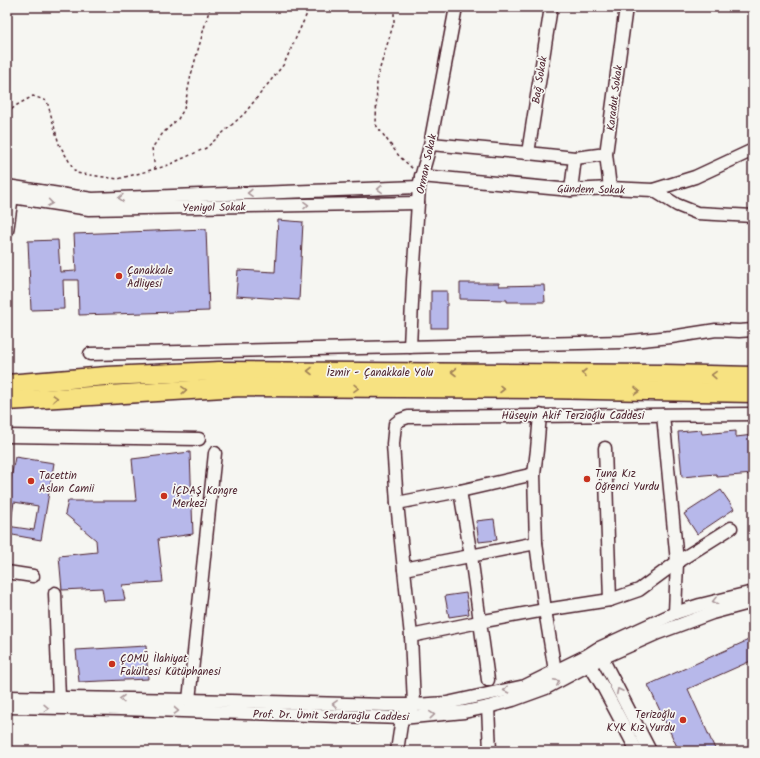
<svg xmlns="http://www.w3.org/2000/svg" width="760" height="758" font-family="Kalam,sans-serif">
  <style>
    .building { fill: #b7b8ea; stroke: #4a1f2b }
    .lines { fill: none; stroke-linecap: round; stroke-linejoin: round }
    .minor-casing { stroke: #4a1f2b; stroke-width: 15 }
    .highway-casing { stroke: #4a1f2b; stroke-width: 21 }
    .path { stroke: #4a1f2b; stroke-width: 1.5; stroke-dasharray: 3 3; stroke-linecap: butt }
    .minor { stroke: #f6f6f2; stroke-width: 12 }
    .highway { stroke: #f7e281; stroke-width: 18 }
    .oneway { stroke: #a99598 }
    .oneway2 { stroke: #a08056 }
    .poi-dot { fill: #c8321e; stroke: #f6f6f2; stroke-width: 1.5 }
    .labels { text-anchor: middle; stroke-width: 3.5; stroke-linejoin: round; paint-order: stroke }
    .street-label { font-size: 11px; fill: #4a1f2b; stroke: #f6f6f2 }
    .poi-label { font-size: 11px; fill: #4a1f2b; stroke: #f6f6f2; text-anchor: start }
  </style>
  <rect width="100%" height="100%" fill="#f6f6f2"/>
  <filter id="ink" filterUnits="userSpaceOnUse"><feTurbulence type="fractalNoise" baseFrequency=".025" numOctaves="2"/><feDisplacementMap in="SourceGraphic" scale="8" xChannelSelector="R" yChannelSelector="G"/><feConvolveMatrix kernelMatrix="1 2 1 2 8 2 1 2 1" color-interpolation-filters="sRGB"/></filter>
  <g filter="url(#ink)">
    <g class="building">
      <path d="M278,220L303,222L299,300L236,296L238,270L275,272Z"/>
      <path d="M206,229L209,311L79,315L78,280H63L64,309L31,310L28,241L58,240L60,272L76,271L74,234Z"/>
      <path d="M460,283H499V286L544,285L545,302H507V300L460,299Z"/>
      <rect x="431" y="291" width="16" height="37"/>
      <path d="M701,430L702,434L736,431V437L753,435V474L717,477L716,474L682,477L678,432Z"/>
      <path d="M190,452L193,534L158,539L163,582L122,585L125,600L104,601L102,588L62,590L59,556L97,552L96,540L65,514L68,501H136L132,459Z"/>
      <path d="M15,457L54,463L41,540L7,534V526L34,530L38,506L14,502L11,521L7,520V499Z"/>
      <path d="M721,490L734,509L697,534L684,514Z"/>
      <path d="M494,519L497,540L479,542L476,521Z"/>
      <path d="M466,593L469,614L449,617L445,596Z"/>
      <path d="M753,638V660L688,689L716,751H679L648,685Z"/>
      <path d="M146,646L148,679L79,682L76,650Z"/>
    </g>
    <g class="lines">
      <g class="minor-casing">
        <g id="minor">
          <path d="M431,144L528,153L575,158L606,154"/>
          <path d="M528,153L551,7"/>
          <path d="M421,176L571,190L610,188L653,190L695,177L753,150"/>
          <path d="M7,186L92,199L419,187"/>
          <path d="M610,188L606,154L626,7"/>
          <path d="M571,190L575,158"/>
          <path d="M653,190L677,205L697,213L753,216"/>
          <path d="M12,197L89,209L418,203"/>
          <path d="M7,231L13,189"/>
          <path d="M410,347L413,280L419,187C422,169 430,152 432,134L456,7"/>
          <path d="M90,354L622,342L671,337L716,330L739,331L753,330"/>
          <path d="M540,415L537,450L534,474L536,543L545,610L555,671"/>
          <path d="M663,415L677,562L675,613"/>
          <path d="M7,436L199,439"/>
          <path d="M605,448L610,600"/>
          <path d="M460,491L471,556L488,680"/>
          <path d="M397,503L460,491L534,474"/>
          <path d="M404,569L536,543"/>
          <path d="M7,572L33,576"/>
          <path d="M55,593L59,698"/>
          <path d="M411,636L479,622L545,610L610,600L639,590L677,562L731,528"/>
          <path d="M602,658L650,751"/>
          <path d="M589,664L603,687L637,751"/>
          <path d="M7,697L189,700L386,705H414L447,703L525,686L586,656L597,649L675,613L700,605L753,592"/>
          <path d="M189,700L215,453"/>
          <path d="M7,707L120,709L402,718L464,712L488,707L513,700L546,688L602,658L658,633L712,613L753,602"/>
          <path d="M488,707L490,751"/>
          <path d="M397,751L402,718L414,705L411,636L397,503L393,444L395,424L400,420L408,417L753,414"/>
        </g>
      </g>
      <g class="highway-casing">
        <g id="highway">
          <path d="M7,384L107,376L219,371L665,374L753,376"/>
          <path d="M7,401L241,387L542,389L753,393"/>
        </g>
      </g>
      <g class="path">
        <path d="M394,7V22L377,78L376,125L399,156L413,169"/>
        <path d="M7,113L17,105L33,96L47,101L59,144L76,173L118,179L166,166L206,148L244,114L284,64L310,7"/>
        <path d="M155,169L152,148L163,133L178,119L184,109L191,75L210,7"/>
      </g>
      <use href="#minor" class="minor"/>
      <use href="#highway" class="highway"/>
    </g>
    <defs><path id="oneway-chevron" d="M-2-3.5L2.5 0L-2 3.5" fill="none" stroke-width="1.6" stroke-linecap="round" stroke-linejoin="round"/></defs>
    <g class="oneway">
      <use href="#oneway-chevron" transform="translate(380 189) rotate(178)"/>
      <use href="#oneway-chevron" transform="translate(250 193) rotate(178)"/>
      <use href="#oneway-chevron" transform="translate(121 198) rotate(178)"/>
      <use href="#oneway-chevron" transform="translate(50 203) rotate(9)"/>
      <use href="#oneway-chevron" transform="translate(306 205) rotate(-1)"/>
      <use href="#oneway-chevron" transform="translate(715 601) rotate(166)"/>
      <use href="#oneway-chevron" transform="translate(557 682) rotate(-27)"/>
      <use href="#oneway-chevron" transform="translate(506 690) rotate(166)"/>
      <use href="#oneway-chevron" transform="translate(619 691) rotate(-117)"/>
      <use href="#oneway-chevron" transform="translate(122 699) rotate(-179)"/>
      <use href="#oneway-chevron" transform="translate(335 704) rotate(-178)"/>
      <use href="#oneway-chevron" transform="translate(46 708) rotate(1)"/>
      <use href="#oneway-chevron" transform="translate(176 711) rotate(2)"/>
      <use href="#oneway-chevron" transform="translate(432 715) rotate(-5)"/>
    </g>
    <g class="oneway2">
      <use href="#oneway-chevron" transform="translate(310 371) rotate(-180)"/>
      <use href="#oneway-chevron" transform="translate(454 372) rotate(-180)"/>
      <use href="#oneway-chevron" transform="translate(584 373) rotate(-180)"/>
      <use href="#oneway-chevron" transform="translate(714 375) rotate(-178)"/>
      <use href="#oneway-chevron" transform="translate(356 388) rotate(1)"/>
      <use href="#oneway-chevron" transform="translate(502 389)"/>
      <use href="#oneway-chevron" transform="translate(184 390) rotate(-3)"/>
      <use href="#oneway-chevron" transform="translate(637 391) rotate(1)"/>
      <use href="#oneway-chevron" transform="translate(55 398) rotate(-4)"/>
    </g>
  </g>
  <g class="poi-dot">
    <circle cx="119" cy="276" r="4"/>
    <circle cx="587" cy="479" r="4"/>
    <circle cx="31" cy="481" r="4"/>
    <circle cx="164" cy="496" r="4"/>
    <circle cx="112" cy="664" r="4"/>
    <circle cx="683" cy="720" r="4"/>
  </g>
  <g class="labels">
    <g class="street-label">
      <text transform="translate(539 80) rotate(-81)" y="4">Bağ Sokak</text>
      <text transform="translate(614 98) rotate(-83)" y="4">Karadut Sokak</text>
      <text transform="translate(426 164) rotate(-78)" y="4">Orman Sokak</text>
      <text transform="translate(591 189) rotate(1)" y="4">Gündem Sokak</text>
      <text transform="translate(214 207) rotate(-1)" y="4">Yeniyol Sokak</text>
      <text x="380" y="376">İzmir - Çanakkale Yolu</text>
      <text x="573" y="419">Hüseyin Akif Terzioğlu Caddesi</text>
      <text transform="translate(331 715) rotate(1)" y="4">Prof. Dr. Ümit Serdaroğlu Caddesi</text>
    </g>
    <g class="poi-label">
      <text x="127" y="274">Çanakkale<tspan x="127" dy="13">Adliyesi</tspan></text>
      <text x="595" y="477">Tuna Kız<tspan x="595" dy="13">Öğrenci Yurdu</tspan></text>
      <text x="39" y="479">Tacettin<tspan x="39" dy="13">Aslan Camii</tspan></text>
      <text x="172" y="494">İÇDAŞ Kongre<tspan x="172" dy="13">Merkezi</tspan></text>
      <text x="120" y="662">ÇOMÜ İlahiyat<tspan x="120" dy="13">Fakültesi Kütüphanesi</tspan></text>
      <text x="675" y="718" text-anchor="end">Terizoğlu<tspan x="675" dy="13">KYK Kız Yurdu</tspan></text>
    </g>
  </g>
  <rect width="760" height="758" fill="none" stroke="#f6f6f2" stroke-width="24"/>
  <rect x="12" y="12" width="736" height="734" fill="none" stroke="#4a1f2b" stroke-width="1.5" filter="url(#ink)"/>
</svg>
